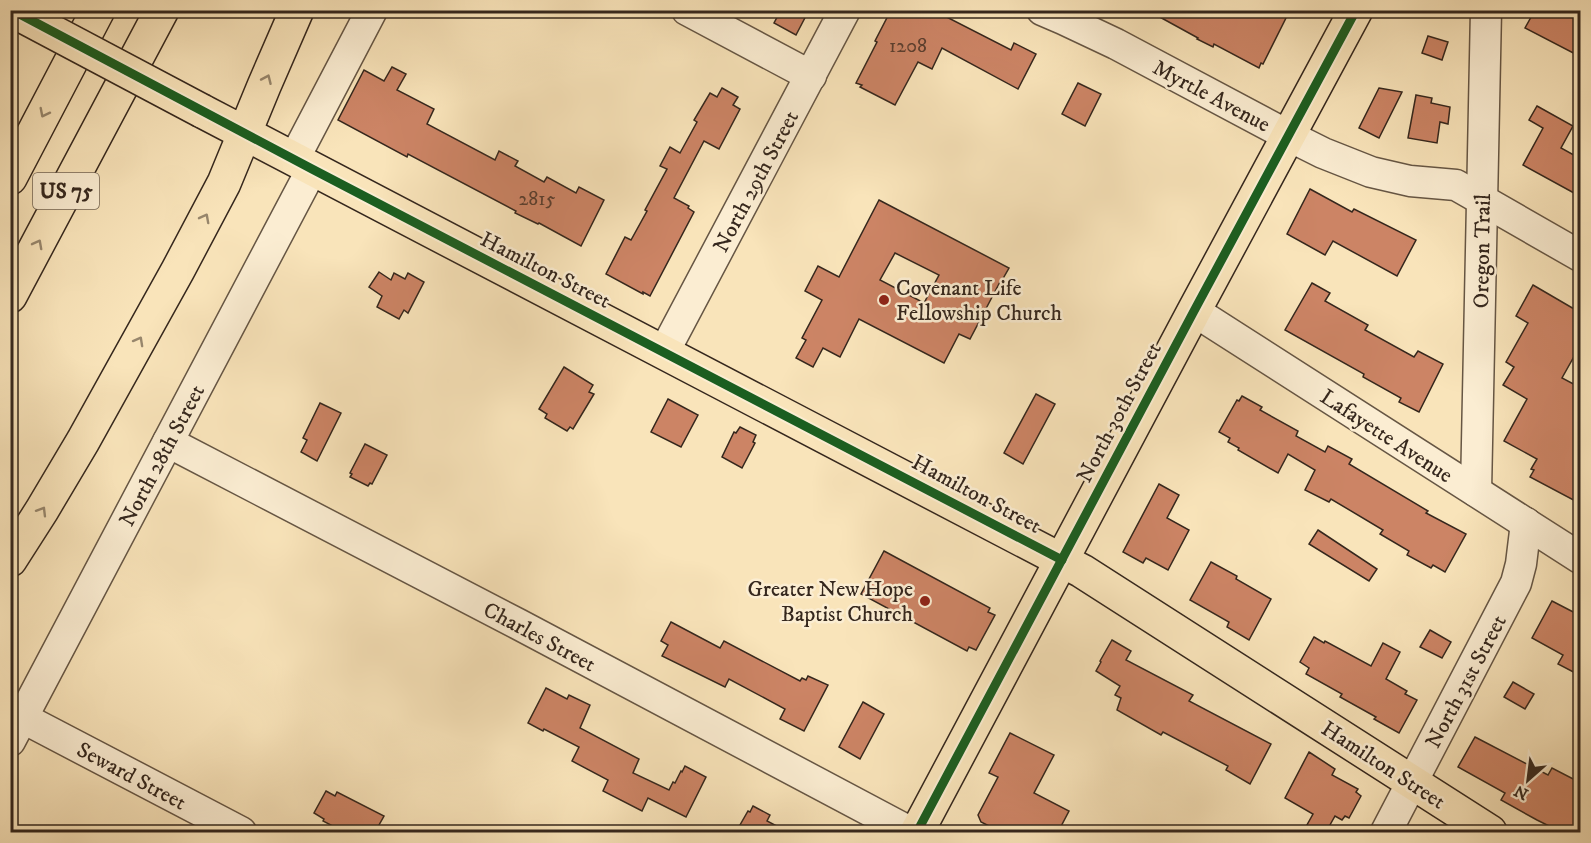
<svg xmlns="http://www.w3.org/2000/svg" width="1591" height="843" font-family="'IM FELL DW Pica',serif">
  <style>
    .building { fill: #cc8465; stroke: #35271d; stroke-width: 1.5; fill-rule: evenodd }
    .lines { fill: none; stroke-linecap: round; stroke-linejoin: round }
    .minor-casing { stroke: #665644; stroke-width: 33 }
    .major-casing { stroke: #35271d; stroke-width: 36 }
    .highway-casing { stroke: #35271d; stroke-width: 36 }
    .minor { stroke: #fbedd2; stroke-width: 30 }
    .major { stroke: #f9e4ba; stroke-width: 33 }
    .highway { stroke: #f9e4ba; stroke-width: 33 }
    .major-bridge-casing { stroke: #35271d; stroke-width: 36; stroke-linecap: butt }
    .major-bridge { stroke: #f9e4ba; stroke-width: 33 }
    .cycleway-casing { stroke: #fbedd2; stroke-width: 13 }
    .cycleway { stroke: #1b5e20; stroke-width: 9 }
    .oneway { stroke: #97866c }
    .poi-dot { fill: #8f2418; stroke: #fbedd2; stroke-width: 2 }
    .labels { text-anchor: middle; stroke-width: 5; stroke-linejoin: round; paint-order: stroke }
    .number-label { font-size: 20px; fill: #5b3e2f }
    .shield { fill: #fbedd2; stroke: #706253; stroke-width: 1.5 }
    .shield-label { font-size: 21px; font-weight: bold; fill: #35271d }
    .street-label { font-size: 22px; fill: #35271d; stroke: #fbedd2 }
    .poi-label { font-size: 22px; fill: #35271d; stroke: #fbedd2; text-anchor: start }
  </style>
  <rect width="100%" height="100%" fill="#f9e4ba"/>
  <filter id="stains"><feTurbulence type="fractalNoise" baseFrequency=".00333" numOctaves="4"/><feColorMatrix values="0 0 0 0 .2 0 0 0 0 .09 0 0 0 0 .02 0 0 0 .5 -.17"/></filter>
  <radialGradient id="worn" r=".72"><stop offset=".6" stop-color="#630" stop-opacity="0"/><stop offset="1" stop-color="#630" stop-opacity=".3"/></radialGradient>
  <g class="building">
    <path d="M781,10H809L796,35L774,23Z"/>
    <path d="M891,10H933L1011,50L1014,43L1036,54L1018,89L942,48L932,69L918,62L895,105L860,87L862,85L856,83L877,42L875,41Z"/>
    <path d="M1147,10H1290L1263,64L1261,63L1259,68L1214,44L1213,47L1197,39L1198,38Z"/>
    <path d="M1535,10H1563L1581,19V57L1525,28Z"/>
    <path d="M1428,36L1448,42L1442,60L1422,53Z"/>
    <path d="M392,67L406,74L397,90L434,109L427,124L495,160L499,151L518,161L515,166L544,182L547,177L576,193L579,187L604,200L581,246L539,223L538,224L515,213L516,211L408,154L407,157L338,120L364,70L384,81Z"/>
    <path d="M1078,83L1101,94L1085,126L1062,114Z"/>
    <path d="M722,88L738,97L733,105L740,109L719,149L704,141L674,198L689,206L688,208L694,212L650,296L643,292V294L606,274L625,237L631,240L647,211L645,210L667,169L660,166L670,147L680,153L697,122L694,120L710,93L717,97Z"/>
    <path d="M1379,88L1402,92L1379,138L1359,128Z"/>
    <path d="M1416,95L1432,98L1431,103L1450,107L1448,124L1440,122L1437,143L1408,138Z"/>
    <path d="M1537,106L1573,126L1561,148L1581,159V195L1575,192L1574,193L1523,165L1543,128L1529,120Z"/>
    <path d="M1310,189L1352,212L1354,209L1416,240L1397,276L1333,241L1325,255L1287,234Z"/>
    <path d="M879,200L1009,268L1001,282H1000L970,339L959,334L944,363L859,319L840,357L823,348L813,367L796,358L806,340L802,338L822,300L805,291L818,266L839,277ZM895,253L939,275L924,303L880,280Z"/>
    <path d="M379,272L391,280L394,273L405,279L408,273L424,282L408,313L404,310L399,319L377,307L382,296L369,287Z"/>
    <path d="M1312,283L1330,293L1325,301L1368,325L1365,330L1414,357L1418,351L1443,364L1419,412L1399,402L1401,398L1363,377L1364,374L1285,330Z"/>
    <path d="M1533,285L1581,313V344L1562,378L1581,388V504L1530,477L1534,470L1531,469L1537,459L1504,441L1527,399L1503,385L1514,367L1506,362L1528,323L1516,316Z"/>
    <path d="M564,367L593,385L589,392L594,394L573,429L570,427L567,431L545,418L547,414L539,409Z"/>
    <path d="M1036,394L1055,404L1023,464L1004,453Z"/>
    <path d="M1242,396L1262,407L1260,410L1298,431L1296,436L1325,452L1328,446L1352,459L1349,464L1428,511L1426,513L1466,534L1445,572L1433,565L1431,568L1407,555L1409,551L1380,534L1383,530L1331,499L1329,502L1305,490L1315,470L1288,454L1278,473L1238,450L1239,448L1228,442L1230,438L1219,432L1237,400L1239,401Z"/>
    <path d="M668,399L698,415L681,447L651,432Z"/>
    <path d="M320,403L341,413L317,461L301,452L307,440L303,438Z"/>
    <path d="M740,427L756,435L753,442L755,443L742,468L722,457L734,432L736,433Z"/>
    <path d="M365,444L387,455L372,484L370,483L368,486L350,477L352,474L350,473Z"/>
    <path d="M1159,484L1179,495L1167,518L1189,530L1168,570L1146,558L1143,563L1123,552Z"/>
    <path d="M1318,530L1377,569L1369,581L1309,544Z"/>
    <path d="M884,551L990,608L988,612L995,615L976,650L969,647L967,651L861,594Z"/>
    <path d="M1211,562L1237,576L1236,579L1271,599L1249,640L1227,627L1229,622L1190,600Z"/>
    <path d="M1552,601L1581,616V676L1558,664L1563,655L1532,638Z"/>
    <path d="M671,622L720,648L724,641L800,681L802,678L806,680L808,676L828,685L804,731L780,719L785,709L729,679L725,687L662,656L668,645L661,641Z"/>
    <path d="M1430,630L1451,642L1442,658L1420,647Z"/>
    <path d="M1314,637L1324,643L1325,641L1371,666L1383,643L1400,652L1386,679L1407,691L1405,694L1417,700L1399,733L1374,719L1376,717L1340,697L1342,694L1306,674L1309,668L1300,662Z"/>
    <path d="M1112,640L1131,651L1126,660L1193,695L1189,701L1271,744L1250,784L1226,770L1228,766L1163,732L1161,735L1117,710L1121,698L1115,695L1120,686L1096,671L1101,662L1100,661Z"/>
    <path d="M1513,682L1534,694L1525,709L1504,697Z"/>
    <path d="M546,688L567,699L569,695L590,705L580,728L639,759L633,773L669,790L673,782L675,783L681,771L682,772L685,766L706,777L686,817L648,798L642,811L603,791L608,780L572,761L579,747L544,729L543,731L528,723Z"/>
    <path d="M863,702L884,714L860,759L839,747Z"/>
    <path d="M1010,733L1054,755L1034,793L1069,811L1058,832H1001L981,822L978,815L998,777L989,773Z"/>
    <path d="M1475,737L1548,775L1552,768L1581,783V832H1561L1537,820L1501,800L1505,793L1458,767Z"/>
    <path d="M1309,752L1335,769L1332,775L1358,789L1356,792L1361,796L1349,818L1345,816L1342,820L1335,816L1326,832H1303L1313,814L1285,798Z"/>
    <path d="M326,791L335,796L337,792L384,816L375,832H344L323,821L324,819L314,813Z"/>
    <path d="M753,806L770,815L767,821L788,832H736L748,811L750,812Z"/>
  </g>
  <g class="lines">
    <g class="minor-casing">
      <g id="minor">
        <path d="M687,10L811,76"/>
        <path d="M1042,10L1063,19L1116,44L1289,136L1323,153L1371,172L1410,181L1456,185L1580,256"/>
        <path d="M294,159L372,10"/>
        <path d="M1194,311L1580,558"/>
        <path d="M664,352L845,10"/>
        <path d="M168,442L518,624L910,832"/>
        <path d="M1476,491L1486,10"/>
        <path d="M23,718L241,832"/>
        <path d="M10,741L312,169"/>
        <path d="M1386,832L1516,583L1521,564L1526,523"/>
      </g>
    </g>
    <g class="major-casing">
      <g id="major">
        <path d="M202,111L1082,571L1490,832"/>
        <path d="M917,832L1194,311L1356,10"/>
      </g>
    </g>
    <g class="highway-casing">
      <g id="highway">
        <path d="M10,178L98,10"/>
        <path d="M10,296L162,10"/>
        <path d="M10,560L42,510L83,441L178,270L224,183L264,86L297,10"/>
      </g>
    </g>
    <use href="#minor" class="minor"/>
    <use href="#major" class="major"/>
    <use href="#highway" class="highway"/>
    <g class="major-bridge-casing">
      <path id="major-bridge" d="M19,14L202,111"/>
    </g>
    <use href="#major-bridge" class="major-bridge"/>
    <g class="cycleway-casing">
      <g id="cycleway">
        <path d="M12,10L312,169L1062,560"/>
        <path d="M917,832L1194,311L1356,10"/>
      </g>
    </g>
    <use href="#cycleway" class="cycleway"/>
  </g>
  <defs><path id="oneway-chevron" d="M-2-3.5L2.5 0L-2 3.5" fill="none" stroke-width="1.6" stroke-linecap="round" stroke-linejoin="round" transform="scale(1.5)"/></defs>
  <g class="oneway">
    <use href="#oneway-chevron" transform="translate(267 79) rotate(-66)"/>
    <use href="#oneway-chevron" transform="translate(44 113) rotate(117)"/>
    <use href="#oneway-chevron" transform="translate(205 218) rotate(-62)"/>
    <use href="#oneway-chevron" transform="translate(38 244) rotate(-62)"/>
    <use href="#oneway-chevron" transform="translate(139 341) rotate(-61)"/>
    <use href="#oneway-chevron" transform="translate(42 511) rotate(-59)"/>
  </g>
  <g class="poi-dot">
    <circle cx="884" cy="300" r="6"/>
    <circle cx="925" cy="601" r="6"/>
  </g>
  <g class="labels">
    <g class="number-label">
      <text x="908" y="52">1208</text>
      <text x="537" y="205">2815</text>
    </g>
    <rect class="shield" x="33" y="173" width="66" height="36" rx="4.5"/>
    <g class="shield-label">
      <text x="66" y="198">US 75</text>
    </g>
    <g class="street-label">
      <text transform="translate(1212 95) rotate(28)" y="8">Myrtle Avenue</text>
      <text transform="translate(755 181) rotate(-62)" y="8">North 29th Street</text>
      <text transform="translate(1481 251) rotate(-89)" y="8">Oregon Trail</text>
      <text transform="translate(546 269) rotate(27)" y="8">Hamilton Street</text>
      <text transform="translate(1118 412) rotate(-62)" y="8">North 30th Street</text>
      <text transform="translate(1387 435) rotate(33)" y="8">Lafayette Avenue</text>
      <text transform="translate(161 455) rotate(-62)" y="8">North 28th Street</text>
      <text transform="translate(977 493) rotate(28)" y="8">Hamilton Street</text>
      <text transform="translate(540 636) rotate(28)" y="8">Charles Street</text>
      <text transform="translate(1465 681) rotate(-62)" y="8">North 31st Street</text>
      <text transform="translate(1384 764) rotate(33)" y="8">Hamilton Street</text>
      <text transform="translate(132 775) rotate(28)" y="8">Seward Street</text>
    </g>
    <g class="poi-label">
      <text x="896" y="295">Covenant Life<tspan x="896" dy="25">Fellowship Church</tspan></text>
      <text x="913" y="596" text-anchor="end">Greater New Hope<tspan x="913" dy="25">Baptist Church</tspan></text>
    </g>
  </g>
  <rect width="1591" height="843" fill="none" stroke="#f9e4ba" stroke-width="36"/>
  <rect x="12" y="12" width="1567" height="819" fill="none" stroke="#35271d" stroke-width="3"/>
  <rect x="18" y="18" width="1555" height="807" fill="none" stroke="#35271d" stroke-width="1.5"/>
  <g transform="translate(1528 780) rotate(208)" stroke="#fbedd2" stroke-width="4.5" paint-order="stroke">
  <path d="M0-4.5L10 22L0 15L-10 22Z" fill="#35271d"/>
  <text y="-9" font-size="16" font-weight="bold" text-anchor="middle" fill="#35271d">N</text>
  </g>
  <rect width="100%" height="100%" filter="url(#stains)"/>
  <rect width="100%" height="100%" fill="url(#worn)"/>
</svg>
